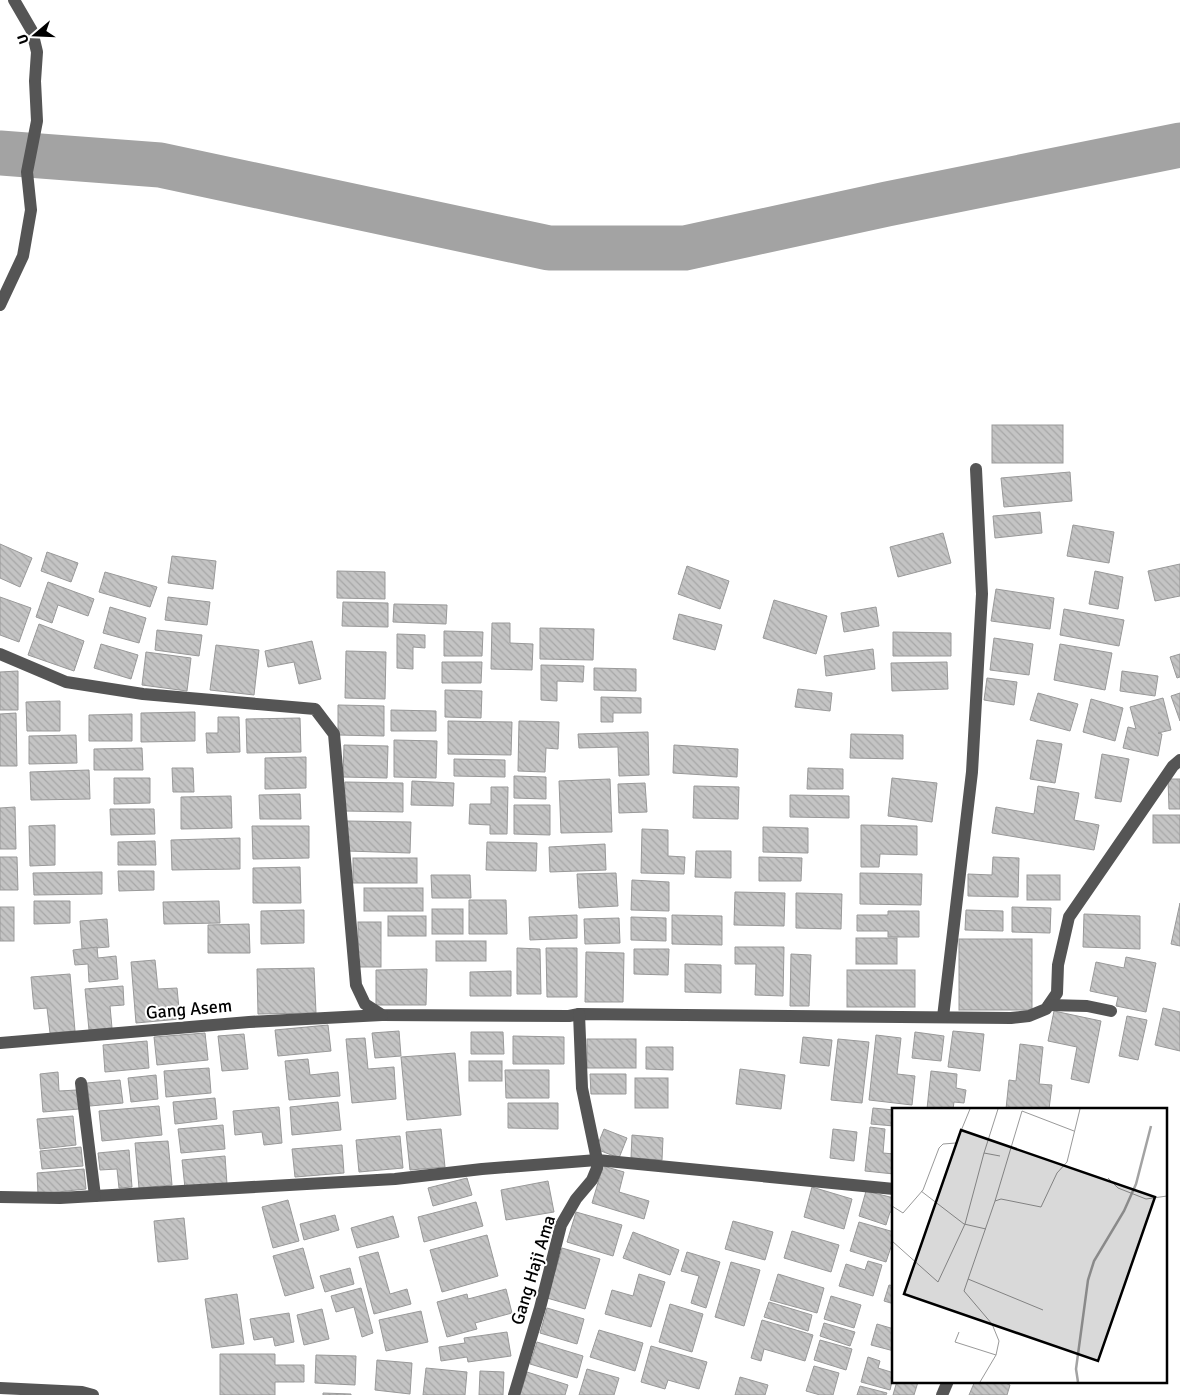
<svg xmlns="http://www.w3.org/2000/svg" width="1180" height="1395" font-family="Signika,sans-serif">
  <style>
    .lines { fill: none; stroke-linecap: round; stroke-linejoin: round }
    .river { stroke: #a3a3a3; stroke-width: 45 }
    .building { fill: url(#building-back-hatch); stroke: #999 }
    .minor { stroke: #555; stroke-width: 12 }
    .labels { text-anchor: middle; stroke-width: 4; stroke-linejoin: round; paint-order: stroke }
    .street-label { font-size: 18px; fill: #000; stroke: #fff }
    .inset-river { fill: none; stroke: #a3a3a3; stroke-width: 2.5 }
    .inset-road { fill: none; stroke: #999; stroke-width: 1 }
    .view { fill: #000; fill-opacity: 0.15; stroke: #000; stroke-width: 2.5 }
    .inset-edge { fill: none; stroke: #000; stroke-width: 2.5 }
  </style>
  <defs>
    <pattern id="building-back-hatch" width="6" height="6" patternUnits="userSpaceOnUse" patternTransform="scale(1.25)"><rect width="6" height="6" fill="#c4c4c4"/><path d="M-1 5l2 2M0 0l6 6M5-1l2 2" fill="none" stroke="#a7a7a7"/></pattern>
  </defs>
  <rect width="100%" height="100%" fill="#fff"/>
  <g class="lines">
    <path class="river" d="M0,153L160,165L549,248H685L887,204L1180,145"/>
  </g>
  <g class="building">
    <rect x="992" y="425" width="71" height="38"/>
    <path d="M1070,472L1072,501L1004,507L1001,478Z"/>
    <path d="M1040,512L1042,533L995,538L993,516Z"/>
    <path d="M1073,525L1114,532L1109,563L1067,556Z"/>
    <path d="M943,533L951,563L898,577L890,547Z"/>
    <path d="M0,544L32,558L20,587L0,578Z"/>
    <path d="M47,552L78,563L71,582L41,571Z"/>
    <path d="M172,556L216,561L213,589L168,583Z"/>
    <path d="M1180,564V596L1155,601L1148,571Z"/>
    <path d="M687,566L729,581L720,609L678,594Z"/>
    <path d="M337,571L385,572V599L337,598Z"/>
    <path d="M1095,571L1123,577L1118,609L1089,604Z"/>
    <path d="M105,572L157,587L150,607L99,592Z"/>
    <path d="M48,582L94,599L88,616L58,605L52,623L36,617Z"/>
    <path d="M996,589L1054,598L1050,629L991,621Z"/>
    <path d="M0,597L31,608L19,642L0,635Z"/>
    <path d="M168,597L210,602L207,625L165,620Z"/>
    <path d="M774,600L827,616L816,654L763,638Z"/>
    <path d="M343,602L388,603V627L342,626Z"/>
    <path d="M394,604L447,605L446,624L393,622Z"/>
    <path d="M110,607L146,618L139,643L103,633Z"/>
    <path d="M876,607L879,626L844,632L841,613Z"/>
    <path d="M1064,609L1124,620L1119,646L1060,635Z"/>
    <path d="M679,614L722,625L715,650L673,639Z"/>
    <path d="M492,623H510V643L533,644L532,670L491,669Z"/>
    <path d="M39,624L84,641L74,671L28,655Z"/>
    <path d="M540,628L594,629L593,660L540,659Z"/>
    <path d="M157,630L202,635L199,656L155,650Z"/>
    <path d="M444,631L483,632L482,656H444Z"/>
    <path d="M893,632L951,633V656H893Z"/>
    <path d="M397,634L425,635V648L413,647V669L397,668Z"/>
    <path d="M994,638L1033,644L1029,675L990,670Z"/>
    <path d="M312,641L321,679L299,684L294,662L268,667L265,651Z"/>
    <path d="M101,644L138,655L131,679L94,668Z"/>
    <path d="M1060,644L1112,653L1105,690L1054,680Z"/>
    <path d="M216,645L259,650L254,695L210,690Z"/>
    <path d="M873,649L875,669L826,676L824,656Z"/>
    <path d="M346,651L386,652L385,699L345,698Z"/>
    <path d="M146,652L191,658L187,691L142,685Z"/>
    <path d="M1180,654V677L1177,678L1170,657Z"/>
    <path d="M442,662H482L481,683H442Z"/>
    <path d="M947,662L948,689L892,691L891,663Z"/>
    <path d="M541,665L584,666L583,682L557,681V701L541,700Z"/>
    <path d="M594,668L636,669V691L594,690Z"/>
    <path d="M18,671V710H0V672Z"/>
    <path d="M1122,671L1158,676L1155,696L1120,691Z"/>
    <path d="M987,678L1017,682L1014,705L984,700Z"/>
    <path d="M798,689L832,693L830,711L795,707Z"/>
    <path d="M445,690L482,691L481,718L445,717Z"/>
    <path d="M1038,693L1078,704L1070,731L1030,720Z"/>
    <path d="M1180,693V721L1171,696Z"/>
    <path d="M601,697L641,698V713H613V722H601Z"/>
    <path d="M1163,698L1171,730L1158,733L1162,734L1158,756L1123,748L1128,727L1136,729L1130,707Z"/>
    <path d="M1091,699L1123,708L1115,741L1083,732Z"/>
    <path d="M60,701V731H27L26,702Z"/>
    <path d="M338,705L384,706V736L338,735Z"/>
    <path d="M391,710L436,711V731H391Z"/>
    <path d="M195,712V741L141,742V713Z"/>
    <path d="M16,713L17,766H0V714Z"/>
    <path d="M132,714V741H89V715Z"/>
    <path d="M218,717H239L240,752L207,753L206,733H218Z"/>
    <path d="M300,718L301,752L247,753L246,719Z"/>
    <path d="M448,721L512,722L511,755L448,754Z"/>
    <path d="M519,721L559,722L558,749L546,748L545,772L518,771Z"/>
    <path d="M648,732L649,775L619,776L618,747L579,748L578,734Z"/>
    <path d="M851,734L903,735V759L850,758Z"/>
    <path d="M76,735L77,763L29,764V736Z"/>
    <path d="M394,740L437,741L436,778L394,777Z"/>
    <path d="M1037,740L1062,744L1055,783L1030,779Z"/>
    <path d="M344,745L388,746L387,778L343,777Z"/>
    <path d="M674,745L738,749L737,777L673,773Z"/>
    <path d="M142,748L143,770H94V749Z"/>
    <path d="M1102,754L1129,759L1121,802L1095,798Z"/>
    <path d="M306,757V788L265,789V758Z"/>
    <path d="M454,759L505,760V777L454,776Z"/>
    <path d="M172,768H193L194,792H173Z"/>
    <path d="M808,768L843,769V789H807Z"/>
    <path d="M89,770L90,799L31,800L30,772Z"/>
    <path d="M514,776L546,777V799L514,798Z"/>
    <path d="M114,778H150V803L114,804Z"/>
    <path d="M892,778L937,783L932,822L888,816Z"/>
    <path d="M610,779L612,832L561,833L559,781Z"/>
    <path d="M1168,779H1180V809H1169Z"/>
    <path d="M412,781L454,783L453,806L411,805Z"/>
    <path d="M345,782L403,783V812L344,811Z"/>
    <path d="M645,783L647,812L619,813L618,784Z"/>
    <path d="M694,786L739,787L738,819L693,818Z"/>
    <path d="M1038,786L1079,793L1074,820L1099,825L1094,850L992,833L996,807L1034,814Z"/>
    <path d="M491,787H508L507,834H490V825L469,824L470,804H491Z"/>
    <path d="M300,794L301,819H260L259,795Z"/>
    <path d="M790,795L849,796V818L790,817Z"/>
    <path d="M231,796L232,828L181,829V797Z"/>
    <path d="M514,805H550V835L514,834Z"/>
    <path d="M15,807L16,849H0V808Z"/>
    <path d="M110,809H154L155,834L111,835Z"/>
    <rect x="1153" y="815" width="27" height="28"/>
    <path d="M347,821L411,822L410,853L347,851Z"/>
    <path d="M55,825V865L30,866L29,826Z"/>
    <path d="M861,825L917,826V855L880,854L879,867H861Z"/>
    <path d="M252,826H309V858L253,859Z"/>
    <path d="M763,827L808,828V853L763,852Z"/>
    <path d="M642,829L668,830V856L685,857L684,874L641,873Z"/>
    <path d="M240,838V869L172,870L171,840Z"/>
    <path d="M155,841L156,865H118V842Z"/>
    <path d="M487,842L537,843L536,871L486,870Z"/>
    <path d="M605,844L606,870L550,872L549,847Z"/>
    <path d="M696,851H731V878L695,877Z"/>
    <path d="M0,857H17L18,890H0Z"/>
    <path d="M759,857L802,858L801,881H759Z"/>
    <path d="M993,857L1019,858L1018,897L968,896V874L992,875Z"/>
    <rect x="353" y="858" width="64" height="25"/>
    <path d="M300,867L301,903H253V868Z"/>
    <path d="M118,871H154V890L119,891Z"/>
    <path d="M102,872V894L34,895L33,873Z"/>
    <path d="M616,873L618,906L579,908L577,874Z"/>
    <path d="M860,873L922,874L921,905L860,904Z"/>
    <path d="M431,875H470L471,898H432Z"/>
    <rect x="1027" y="875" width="33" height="25"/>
    <path d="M632,880L669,882V911L631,910Z"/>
    <rect x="364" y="888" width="59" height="23"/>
    <path d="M735,892L785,893L784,926L734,925Z"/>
    <path d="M796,893L842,894L841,929L796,928Z"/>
    <path d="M469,900H506L507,934H469Z"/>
    <path d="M34,901H70V923L34,924Z"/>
    <path d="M219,901L220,923L164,924L163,902Z"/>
    <path d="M1180,903V946L1171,944Z"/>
    <rect x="0" y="907" width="14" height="34"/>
    <path d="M1012,907L1051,908L1050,933L1012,932Z"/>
    <rect x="432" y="909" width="31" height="25"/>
    <path d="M304,910V943L261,944V911Z"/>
    <path d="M966,910L1003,911V931L965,930Z"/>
    <path d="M888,911H919V937H888V931H857V915H888Z"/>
    <path d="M1084,914L1140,916V949L1083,947Z"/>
    <path d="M577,915V938L530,940L529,917Z"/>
    <path d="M672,915L722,916V945L672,944Z"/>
    <rect x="388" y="916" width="38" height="20"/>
    <path d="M631,917L666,918V941L631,940Z"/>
    <path d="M619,918L620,943L585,944L584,919Z"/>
    <path d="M107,919L109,947L82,949L80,921Z"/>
    <rect x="358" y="922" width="23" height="45"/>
    <path d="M249,924L250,953H208V925Z"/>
    <rect x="856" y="938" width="41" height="26"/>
    <rect x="959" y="939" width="73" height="71"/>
    <rect x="436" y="941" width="50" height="20"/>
    <path d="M97,947L98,958L116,956L118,979L89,982L88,964L75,965L73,950Z"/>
    <path d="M735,947H784L783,996L755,995L756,964H735Z"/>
    <path d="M517,948L540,949L541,994H517Z"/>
    <path d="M546,948H577V997H547Z"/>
    <path d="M634,949H669L668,975L634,974Z"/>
    <path d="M586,952L624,953L623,1002H585Z"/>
    <path d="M791,954L811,955L809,1006H790Z"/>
    <path d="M1126,957L1156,963L1146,1012L1116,1006L1118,997L1090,991L1096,962L1124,968Z"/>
    <path d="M155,960L158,989L177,988L180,1019L136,1023L131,962Z"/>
    <path d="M685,964L721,965V993L685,992Z"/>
    <path d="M314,968L316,1013L258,1014L257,969Z"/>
    <path d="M427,969L426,1005H376V970Z"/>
    <rect x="847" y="970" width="68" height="37"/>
    <path d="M511,971V996H470V972Z"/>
    <path d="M70,974L75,1031L50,1033L47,1008L34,1009L31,977Z"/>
    <path d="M123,986L124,1005L110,1006L112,1028L89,1030L85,989Z"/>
    <path d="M1163,1008L1180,1012V1051L1155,1045Z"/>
    <path d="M1054,1011L1101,1021L1089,1083L1071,1079L1077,1047L1048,1041Z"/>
    <path d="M1127,1016L1147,1020L1138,1060L1119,1056Z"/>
    <path d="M328,1025L331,1051L278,1056L275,1030Z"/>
    <path d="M399,1031L401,1056L375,1058L372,1033Z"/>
    <path d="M953,1031L984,1034L980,1071L948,1067Z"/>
    <path d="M471,1032H503L504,1054H471Z"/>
    <path d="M915,1032L944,1036L941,1061L912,1058Z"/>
    <path d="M205,1033L208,1060L157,1065L154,1037Z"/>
    <path d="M244,1034L248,1069L222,1071L218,1036Z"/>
    <path d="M876,1035L901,1038L897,1074L915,1076L912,1105L869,1100Z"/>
    <path d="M513,1036L564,1037V1064H513Z"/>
    <path d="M803,1037L832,1040L829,1066L800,1063Z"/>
    <path d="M365,1038L368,1069L394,1067L396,1099L352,1103L346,1039Z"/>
    <rect x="587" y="1039" width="49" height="29"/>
    <path d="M838,1039L869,1042L862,1103L831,1100Z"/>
    <path d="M147,1041L149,1068L105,1072L103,1045Z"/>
    <path d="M1020,1044L1043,1047L1039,1084L1052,1085L1049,1109H1006L1009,1080L1016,1081Z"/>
    <path d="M646,1047H673V1070L646,1069Z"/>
    <path d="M455,1053L461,1115L407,1120L401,1057Z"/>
    <path d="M308,1059L310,1075L338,1072L340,1096L289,1100L285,1061Z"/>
    <rect x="469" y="1061" width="33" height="20"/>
    <path d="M209,1068L211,1093L166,1097L164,1071Z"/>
    <path d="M740,1069L785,1075L781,1109L736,1104Z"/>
    <path d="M505,1070H549V1098H506Z"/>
    <path d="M931,1071L957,1074L956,1088L966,1090L964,1103L954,1102L953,1109H927Z"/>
    <path d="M58,1072L59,1091L77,1090L79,1109L43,1112L40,1074Z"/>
    <path d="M590,1074H626V1094H591Z"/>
    <path d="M156,1075L158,1099L131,1102L128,1078Z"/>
    <rect x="635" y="1078" width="33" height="30"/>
    <path d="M120,1080L123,1103L90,1106L87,1083Z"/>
    <path d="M215,1098L217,1119L175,1124L173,1102Z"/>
    <path d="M338,1102L341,1130L292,1135L290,1107Z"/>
    <path d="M508,1103H558V1129L508,1128Z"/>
    <path d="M159,1106L162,1135L102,1141L99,1111Z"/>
    <path d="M279,1107L282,1143L264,1145L262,1132L235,1135L233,1111Z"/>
    <path d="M873,1108L894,1110V1126L871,1124Z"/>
    <path d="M73,1116L76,1145L40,1149L37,1119Z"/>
    <path d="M223,1125L225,1149L181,1153L178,1129Z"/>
    <path d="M870,1127L885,1129L883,1153L894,1154V1174L865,1171Z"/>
    <path d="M441,1129L445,1167L410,1170L406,1132Z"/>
    <path d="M604,1129L627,1138L619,1158L596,1149Z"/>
    <path d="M833,1129L857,1132L854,1161L830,1158Z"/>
    <path d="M632,1135L663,1138L662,1160L631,1158Z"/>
    <path d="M400,1136L403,1168L359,1172L356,1140Z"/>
    <path d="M168,1141L172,1185L139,1188L135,1143Z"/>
    <path d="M342,1145L344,1173L295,1177L292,1149Z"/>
    <path d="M81,1147L83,1166L42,1169L40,1151Z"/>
    <path d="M129,1150L132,1187L119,1188L117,1169L100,1170L98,1153Z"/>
    <path d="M225,1156L227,1184L185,1188L182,1160Z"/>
    <path d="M603,1166L624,1172L619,1192L649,1201L644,1219L592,1203Z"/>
    <path d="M84,1169L86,1189L38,1194L37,1173Z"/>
    <path d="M467,1178L472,1195L433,1206L428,1188Z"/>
    <path d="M548,1181L554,1212L506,1220L501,1190Z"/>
    <path d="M812,1187L852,1199L844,1229L804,1217Z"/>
    <path d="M866,1191L894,1198V1213L890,1212L886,1225L859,1216Z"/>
    <path d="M288,1200L299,1241L273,1248L262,1207Z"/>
    <path d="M476,1202L483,1226L424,1242L418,1217Z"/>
    <path d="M576,1212L622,1225L613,1256L567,1242Z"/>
    <path d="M335,1215L339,1230L304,1240L300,1224Z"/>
    <path d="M393,1216L399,1237L357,1248L351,1228Z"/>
    <path d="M184,1218L188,1259L158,1262L154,1221Z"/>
    <path d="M733,1221L773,1232L765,1260L725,1249Z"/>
    <path d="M859,1222L894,1232V1238L886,1262L850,1251Z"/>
    <path d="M792,1231L839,1245L831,1272L784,1258Z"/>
    <path d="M633,1232L679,1250L670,1275L623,1258Z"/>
    <path d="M487,1235L498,1276L442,1292L430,1250Z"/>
    <path d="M303,1248L314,1288L285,1296L273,1256Z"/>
    <path d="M562,1248L600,1259L585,1309L547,1298Z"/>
    <path d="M378,1252L390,1294L407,1289L411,1304L374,1314L359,1257Z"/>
    <path d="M687,1252L720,1262L706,1308L691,1303L699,1276L681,1271Z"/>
    <path d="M868,1261L882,1265L873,1296L839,1286L846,1264L865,1270Z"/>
    <path d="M731,1262L760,1270L744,1326L715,1317Z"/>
    <path d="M350,1268L354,1284L325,1292L320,1276Z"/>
    <path d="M639,1274L665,1282L651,1327L605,1314L612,1290L633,1296Z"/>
    <path d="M778,1274L824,1288L817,1313L770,1300Z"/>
    <path d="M889,1285L894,1286V1304L884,1301Z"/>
    <path d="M361,1288L373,1333L362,1337L354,1307L336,1312L331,1296Z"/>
    <path d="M506,1289L512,1313L475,1323L477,1329L447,1337L437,1302L467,1294L468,1299Z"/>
    <path d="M237,1294L244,1344L212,1348L205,1299Z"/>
    <path d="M831,1296L861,1305L854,1328L824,1319Z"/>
    <path d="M769,1302L812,1315L808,1331L764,1317Z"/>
    <path d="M670,1304L703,1314L692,1352L659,1342Z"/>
    <path d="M547,1308L584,1319L577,1344L540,1333Z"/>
    <path d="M322,1309L329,1339L304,1345L297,1315Z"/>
    <path d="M421,1311L428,1342L386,1351L379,1320Z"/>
    <path d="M289,1313L294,1342L275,1346L273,1337L254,1340L250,1319Z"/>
    <path d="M762,1320L813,1335L805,1361L764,1349L761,1361L751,1358Z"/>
    <path d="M824,1323L855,1332L850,1346L820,1336Z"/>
    <path d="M877,1324L894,1329V1351L871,1345Z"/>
    <path d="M599,1330L643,1343L635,1371L590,1357Z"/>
    <path d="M507,1332L511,1356L468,1362L467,1357L441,1361L439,1347L465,1343L464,1338Z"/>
    <path d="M820,1340L852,1349L846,1370L814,1360Z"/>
    <path d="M537,1342L583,1356L577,1378L530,1364Z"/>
    <path d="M651,1346L707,1362L699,1389L668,1380L665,1389L641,1382Z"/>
    <path d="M220,1354H275V1365H304V1382H275V1395H220Z"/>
    <path d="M316,1355L356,1356L355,1385L315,1383Z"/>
    <path d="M868,1357L880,1361L878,1368L894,1373L890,1390L861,1382Z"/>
    <path d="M377,1360L412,1363L410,1394L375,1390Z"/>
    <path d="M814,1366L839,1373L833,1395H820L806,1391Z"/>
    <path d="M426,1368L467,1372L465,1395H423Z"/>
    <path d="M587,1369L619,1378L614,1395H579Z"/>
    <path d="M480,1371L504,1372L503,1395H479Z"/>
    <path d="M527,1372L568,1385L565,1395H520Z"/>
    <path d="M740,1377L768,1385L765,1395H735Z"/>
    <path d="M897,1381L918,1382L914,1395H893Z"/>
    <path d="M975,1381H1001L1010,1385L1007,1395H969Z"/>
    <path d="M860,1386L887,1393L886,1395H857Z"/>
    <path d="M323,1393L351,1394V1395H323Z"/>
  </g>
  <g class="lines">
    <g class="minor">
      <path d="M0,305L23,256L31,210L27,172L37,121L35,81L37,52L32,31L14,0"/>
      <path d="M0,654L66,682L143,694L315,709L334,734L356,985L365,1004L382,1015L569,1016L579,1014L1011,1018L1029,1016L1046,1009L1057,993L1058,965L1069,917L1173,766L1180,760"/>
      <path d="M1049,1005L1087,1006L1111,1011"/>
      <path d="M943,1017L972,772L982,594L976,469"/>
      <path d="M0,1043L249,1022L382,1015"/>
      <path d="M81,1083L95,1196L395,1179L482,1169L597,1160L894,1189"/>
      <path d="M0,1197L60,1198L95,1196"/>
      <path d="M0,1388L82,1392L93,1395"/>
      <path d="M514,1395L540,1308L561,1225L576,1199L592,1180L597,1168V1160L582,1088L579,1014"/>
      <path d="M942,1395L948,1381"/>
    </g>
  </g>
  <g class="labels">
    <g class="street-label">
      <text transform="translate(189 1009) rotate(-5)" y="6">Gang Asem</text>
      <text transform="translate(533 1270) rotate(-73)" y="6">Gang Haji Ama</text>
    </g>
  </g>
  <g transform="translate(892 1108)">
    <rect width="275" height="275" fill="#fff"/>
    <path class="inset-river" d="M186,274L184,261L196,172L202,153L232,103L244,76L259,18"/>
    <path class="inset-road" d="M92,45L106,1M216,70L226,80L254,91L275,88M29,83L72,116L94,121M103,93L130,3L182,23M0,98L11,105L31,82L47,40L51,36L64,35L78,1M0,133L46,174L73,116L92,45L108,48M76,171L151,202M67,224L63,234L104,247M88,274L104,247L107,233L100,216L72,183L103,93L109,91L149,99L165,65L175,54L188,1"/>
    <path class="view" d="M69,22L263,89L206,253L12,186Z"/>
    <rect width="275" height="275" class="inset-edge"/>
  </g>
  <g transform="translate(35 35) rotate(251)" stroke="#ffffff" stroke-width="4" paint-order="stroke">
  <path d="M0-4L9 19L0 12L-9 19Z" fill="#000000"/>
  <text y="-8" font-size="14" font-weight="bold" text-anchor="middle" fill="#000000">U</text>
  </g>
</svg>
